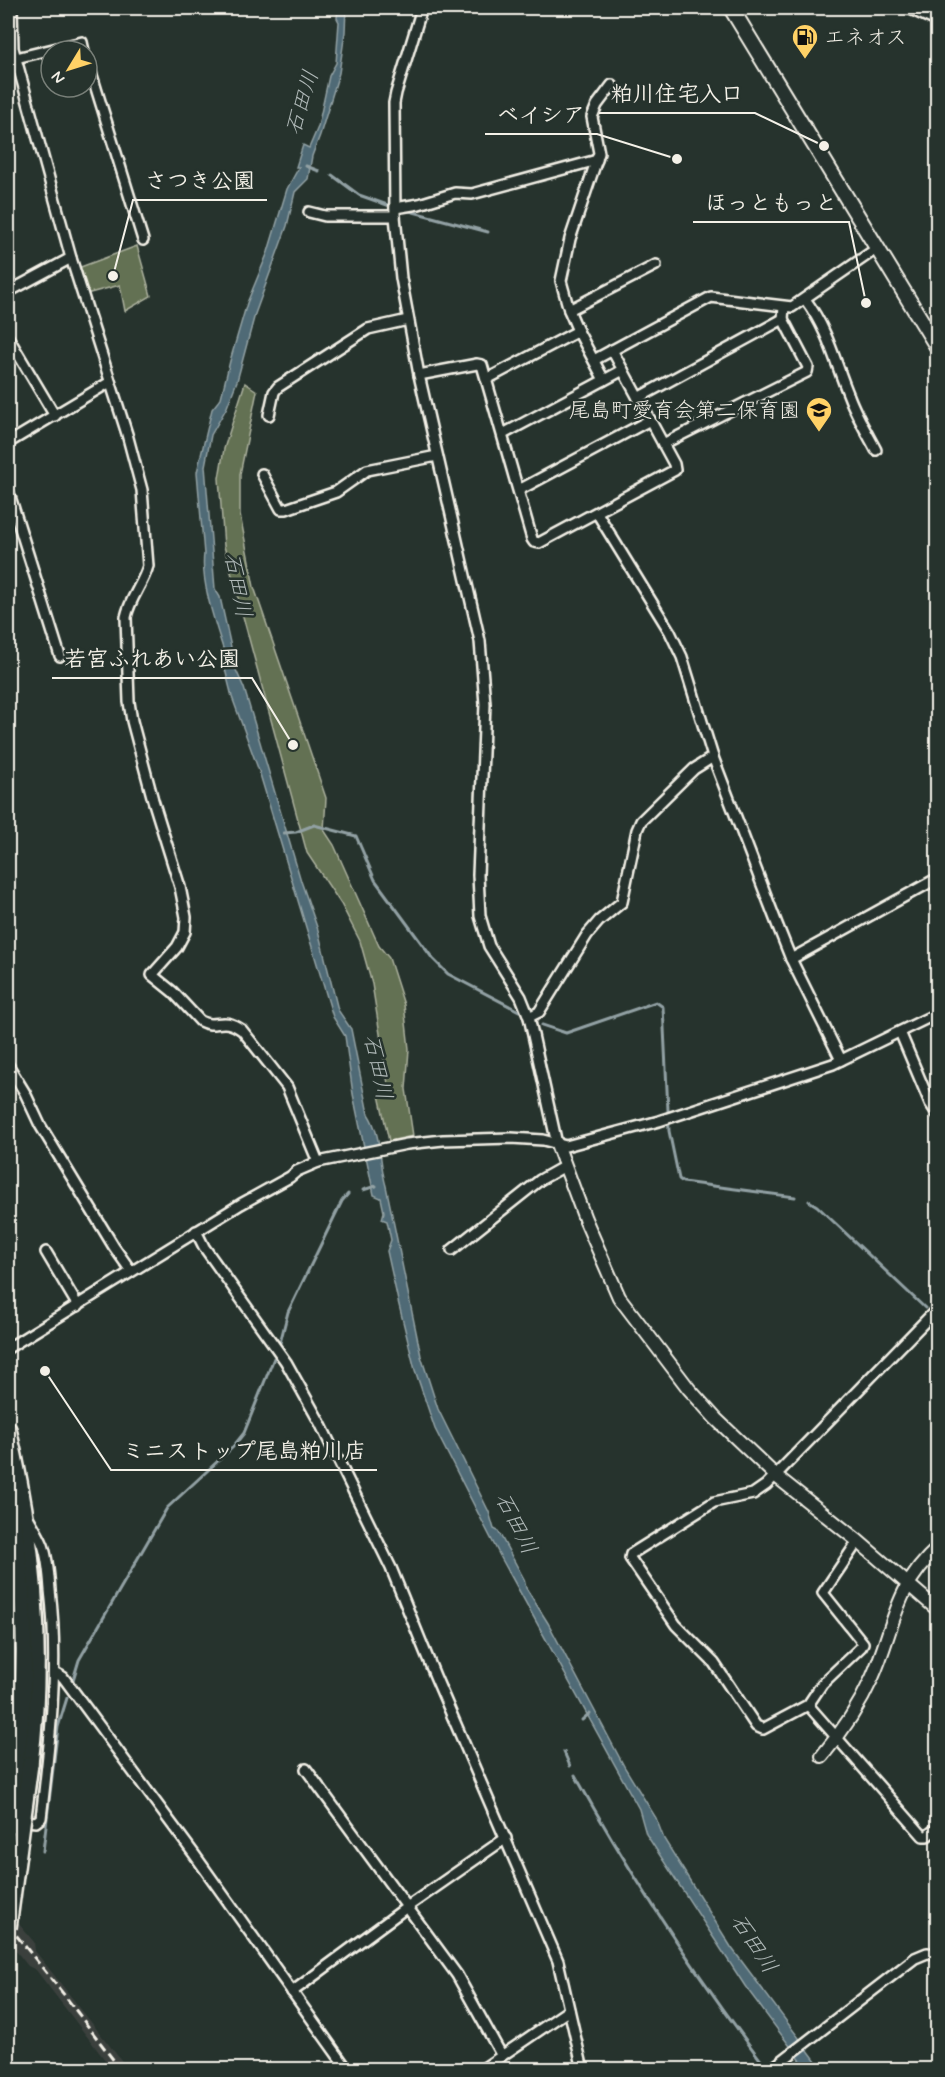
<svg xmlns="http://www.w3.org/2000/svg" width="945" height="2077" font-family="Mynerve,'Klee One',sans-serif">
  <style>
    .built { fill: #3b413e }
    .green { fill: #637153; stroke: #acb19e; stroke-width: 1.5 }
    .water { fill: #506b76; stroke: #92a1a4; stroke-width: 1.5 }
    .lines { fill: none; stroke-linecap: round; stroke-linejoin: round }
    .stream { stroke: #92a1a4; stroke-width: 3 }
    .minor-casing { stroke: #f4f1e8; stroke-width: 14 }
    .tertiary-casing { stroke: #f4f1e8; stroke-width: 16 }
    .secondary-casing { stroke: #f4f1e8; stroke-width: 18 }
    .trunk-casing { stroke: #f4f1e8; stroke-width: 20 }
    .minor { stroke: #26332d; stroke-width: 9 }
    .tertiary { stroke: #26332d; stroke-width: 12 }
    .secondary { stroke: #26332d; stroke-width: 14 }
    .trunk { stroke: #26332d; stroke-width: 15 }
    .rail { stroke: #f4f1e8; stroke-width: 3; stroke-dasharray: 9 4.5; stroke-linecap: butt }
    .trunk-bridge-casing { stroke: #f4f1e8; stroke-width: 20; stroke-linecap: butt }
    .trunk-bridge { stroke: #26332d; stroke-width: 15 }
    .labels { text-anchor: middle; stroke-width: 5; stroke-linejoin: round; paint-order: stroke }
    .poi-label { font-size: 21px; fill: #f4f1e8; stroke: #26332d; text-anchor: start }
    .water-label { font-size: 22px; font-style: italic; fill: #b2bbba; stroke: #26332d }
    .leader { fill: none; stroke: #f4f1e8; stroke-width: 2 }
    .callout-dot { fill: #f4f1e8; stroke: #26332d; stroke-width: 2 }
    .callout-label { font-size: 22px; text-anchor: middle; font-weight: bold; fill: #f4f1e8; stroke: #26332d; stroke-width: 5; stroke-linejoin: round; paint-order: stroke }
  </style>
  <rect width="100%" height="100%" fill="#26332d"/>
  <filter id="ink" filterUnits="userSpaceOnUse"><feTurbulence type="fractalNoise" baseFrequency=".0167" numOctaves="2"/><feDisplacementMap in="SourceGraphic" scale="12" xChannelSelector="R" yChannelSelector="G"/><feConvolveMatrix kernelMatrix="1 2 1 2 8 2 1 2 1" color-interpolation-filters="sRGB"/></filter>
  <g filter="url(#ink)">
    <path class="built" d="M8,1911L34,1942L35,1951L128,2069H112L36,1970L28,1966L8,1941Z"/>
    <g class="green">
      <path d="M137,246L151,296L125,311L120,285L86,294L78,268Z"/>
      <path d="M245,383L257,391L240,474V515L254,587L326,798L324,830L334,845L379,946L389,958L404,1005L409,1049L406,1089L413,1136L389,1141L379,1095L389,1090L372,984L360,941L341,904L307,853L224,546L219,478L224,449Z"/>
    </g>
    <path class="water" d="M338,8H346L345,32L339,73L320,135L312,156L308,179L295,192L287,226L255,314L237,381L227,407L211,435L205,466L215,589L220,597L236,670L244,688L301,881L318,930L338,1010L351,1029L368,1114C382,1135 379,1163 386,1186L421,1356L438,1409L489,1512L494,1529L498,1531L524,1579L526,1588L548,1623L625,1768L656,1818L664,1839L731,1947L822,2069H807L745,1986L646,1834L639,1809L499,1554L435,1429L415,1370L398,1301L387,1251L391,1240L387,1221L382,1219L384,1212L381,1198L374,1195L353,1094L345,1036L333,1017L259,771L232,697L225,669L227,661C218,631 200,584 204,554L197,472L212,409L221,398L230,361L247,303L268,252L287,189L299,167H296L303,145L309,148L318,127L329,76L336,63L339,22L337,18Z"/>
    <g class="lines">
      <g class="stream">
        <path d="M306,166L319,171"/>
        <path d="M332,175L359,195L393,207"/>
        <path d="M406,210L488,232"/>
        <path d="M284,833L296,832L314,825L356,836L375,880L433,959L448,974L519,1011"/>
        <path d="M542,1025L566,1033L656,1002L663,1007L669,1131L679,1179L683,1182L795,1197"/>
        <path d="M363,1190L376,1186"/>
        <path d="M809,1201L817,1206L925,1308"/>
        <path d="M280,1343L288,1312L342,1201L348,1194"/>
        <path d="M73,1680L79,1660L167,1508L232,1448L244,1433L274,1358"/>
        <path d="M582,1720L590,1713"/>
        <path d="M564,1752L570,1766"/>
        <path d="M575,1775C632,1878 697,1976 768,2070"/>
        <path d="M43,1851L58,1727L67,1698"/>
      </g>
      <g class="minor-casing">
        <g id="minor">
          <path d="M12,8L13,48L71,258L127,434L142,490L148,566C143,584 130,598 126,617L129,702L132,721L153,800L180,887L186,917L185,932L177,947L152,975L173,992L200,1021C217,1030 221,1015 242,1030L287,1087L318,1162"/>
          <path d="M422,8L396,93L394,103L395,216L401,278L419,375L480,641L485,704L478,875L480,916L489,946L521,997L529,1017L557,1144"/>
          <path d="M908,8L938,22"/>
          <path d="M16,58L82,42L84,51"/>
          <path d="M87,59L143,240"/>
          <path d="M395,208L419,204L455,193L472,194L597,160"/>
          <path d="M309,212L325,216H395"/>
          <path d="M8,292L71,258"/>
          <path d="M805,299C829,332 834,360 849,396C856,415 867,433 876,450"/>
          <path d="M569,310L656,265"/>
          <path d="M8,337L55,416"/>
          <path d="M594,360L711,297L792,307L876,249"/>
          <path d="M419,375L477,364L482,365L532,539L534,542L539,543L675,470L674,464L612,350"/>
          <path d="M487,379L578,331"/>
          <path d="M604,380L578,331L569,310L561,281L570,239L599,153L592,117L597,105L612,85"/>
          <path d="M638,398L783,319"/>
          <path d="M269,415L274,392L278,387L368,329L408,320"/>
          <path d="M503,434L623,370"/>
          <path d="M8,443L110,382"/>
          <path d="M663,444L807,372L808,367L783,319L784,307"/>
          <path d="M262,474L281,509H286L336,492L367,470L437,456"/>
          <path d="M8,490L60,656"/>
          <path d="M519,490L650,420"/>
          <path d="M597,513L670,632L682,657L713,757L777,924L791,959L841,1060"/>
          <path d="M791,959L938,878"/>
          <path d="M529,1017L539,1012L587,935L599,921L622,902L637,830L641,821L694,769L713,757"/>
          <path d="M900,1032L930,1103L938,1115"/>
          <path d="M8,1065L25,1093L40,1125L114,1247L131,1271"/>
          <path d="M196,1231L204,1247L286,1362L320,1423L391,1568L435,1676L558,1961L583,2070"/>
          <path d="M452,1250L540,1180L565,1166"/>
          <path d="M46,1252L78,1306"/>
          <path d="M8,1348L241,1204L290,1177L297,1171L318,1162L407,1144L443,1140L511,1138L543,1140L566,1146L659,1121L833,1064L938,1013"/>
          <path d="M858,1541L823,1593L863,1643L861,1647L822,1684L808,1705L763,1729L756,1726L714,1663L676,1625L630,1558L631,1554L714,1502L753,1494L766,1485L938,1308"/>
          <path d="M8,1616V1688"/>
          <path d="M54,1672L63,1677L194,1854L348,2070"/>
          <path d="M808,1705L923,1836H927L938,1827"/>
          <path d="M306,1769L457,1975L502,2056"/>
          <path d="M18,1820L36,1822L41,1818C50,1742 59,1666 50,1590C49,1575 48,1559 43,1545C39,1535 33,1526 28,1517"/>
          <path d="M292,1992L407,1907L506,1838"/>
          <path d="M481,2070L569,2010"/>
          <path d="M770,2070L915,1958L927,1953L938,1954"/>
        </g>
      </g>
      <g class="tertiary-casing">
        <g id="tertiary">
          <path d="M557,1144L585,1219L619,1297L689,1389L716,1419L776,1476L858,1541L938,1610"/>
          <path d="M822,1756C842,1732 859,1707 872,1678C894,1629 894,1587 938,1548"/>
        </g>
      </g>
      <g class="secondary-casing">
        <path id="secondary" d="M731,8L938,348"/>
      </g>
      <g class="trunk-casing">
        <g id="trunk">
          <path d="M8,1429C34,1539 44,1651 30,1764"/>
          <path d="M8,1493C26,1581 29,1674 16,1762"/>
        </g>
      </g>
      <use href="#minor" class="minor"/>
      <use href="#tertiary" class="tertiary"/>
      <use href="#secondary" class="secondary"/>
      <use href="#trunk" class="trunk"/>
      <path class="rail" d="M8,1925L65,1996L121,2070"/>
      <g class="trunk-bridge-casing">
        <g id="trunk-bridge">
          <path d="M8,1827L16,1762"/>
          <path d="M8,1928L30,1764"/>
        </g>
      </g>
      <use href="#trunk-bridge" class="trunk-bridge"/>
    </g>
  </g>
  <defs>
    <g id="fuel-pin" transform="scale(1.35)"><path d="M0 17L-7.5 6A9.5 9.5 0 1 1 7.5 6Z" fill="#ffd166" stroke="#26332d"/><path d="M-5.5-6h7V0h2V4h1.3V-2.5L3-4.5l.8-.8L6-3V5H2.5V1h-1V6h-7ZM-4.2-4.7v3.2H.2V-4.7Z" fill="#111"/></g>
    <g id="school-pin" transform="scale(1.35)"><path d="M0 17L-7.5 6A9.5 9.5 0 1 1 7.5 6Z" fill="#ffd166" stroke="#26332d"/><path d="M0-5L7-2L0 1L-7-2ZM-4 1L0 2.5L4 1V4Q0 6-4 4Z" fill="#111"/></g>
  </defs>
  <g fill-rule="evenodd">
    <use href="#fuel-pin" x="805" y="37"/>
    <use href="#school-pin" x="819" y="410"/>
  </g>
  <g class="labels">
    <g class="poi-label">
      <text x="824" y="44">エネオス</text>
      <text x="800" y="417" text-anchor="end">尾島町愛育会第二保育園</text>
    </g>
    <g class="water-label">
      <text transform="translate(301 102) rotate(-73)" y="8">石田川</text>
      <text transform="translate(239 585) rotate(79)" y="8">石田川</text>
      <text transform="translate(379 1067) rotate(78)" y="8">石田川</text>
      <text transform="translate(517 1523) rotate(63)" y="8">石田川</text>
      <text transform="translate(755 1943) rotate(57)" y="8">石田川</text>
    </g>
  </g>
  <path class="leader" d="M824 146L755 113H599M677 159L597 134H485M113 276L133 200H267M866 303L849 222H693M293 745L252 678H52M45 1371L111 1470H377"/>
  <g class="callout-dot">
    <circle cx="824" cy="146" r="6"/>
    <circle cx="677" cy="159" r="6"/>
    <circle cx="113" cy="276" r="6"/>
    <circle cx="866" cy="303" r="6"/>
    <circle cx="293" cy="745" r="6"/>
    <circle cx="45" cy="1371" r="6"/>
  </g>
  <g class="callout-label">
    <text x="677" y="101">粕川住宅入口</text>
    <text x="541" y="122">ベイシア</text>
    <text x="200" y="188">さつき公園</text>
    <text x="771" y="210">ほっともっと</text>
    <text x="152" y="666">若宮ふれあい公園</text>
    <text x="244" y="1458">ミニストップ尾島粕川店</text>
  </g>
  <rect width="945" height="2077" fill="none" stroke="#26332d" stroke-width="30"/>
  <rect x="15" y="15" width="915" height="2047" fill="none" stroke="#f4f1e8" stroke-width="2" filter="url(#ink)"/>
  <g transform="translate(69 69) rotate(232)"><circle r="28" fill="#26332d" stroke="#787f78" stroke-width="1.5"/>
  <path d="M0-4.5L10 22L0 15L-10 22Z" fill="#ffd166"/>
  <text y="-9" font-size="16" font-weight="bold" text-anchor="middle" fill="#f4f1e8">N</text>
  </g>
</svg>
